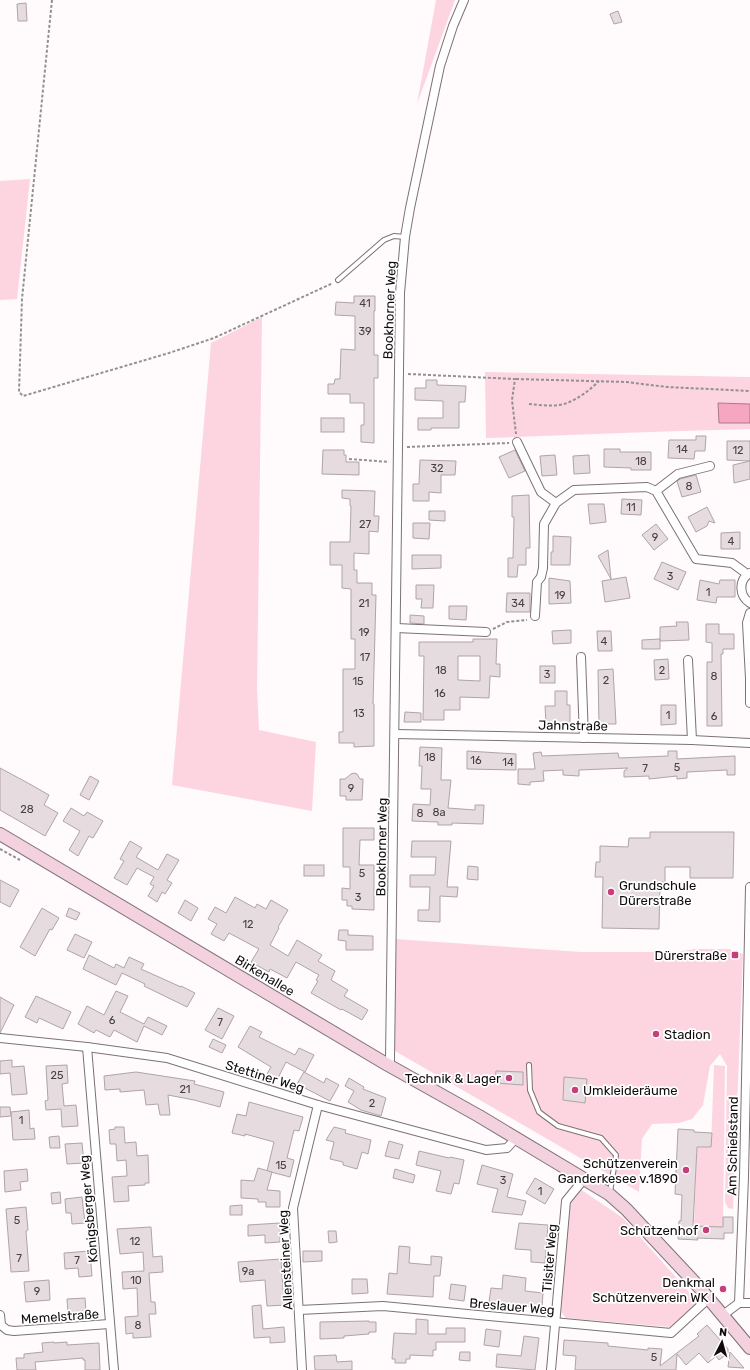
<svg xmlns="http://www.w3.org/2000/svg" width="750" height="1370" font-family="Rubik,sans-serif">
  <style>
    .green { fill: #fcd5e1 }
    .water { fill: #f6a6c1; stroke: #b1788b }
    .building { fill: #e6dbde; stroke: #afa4a7; fill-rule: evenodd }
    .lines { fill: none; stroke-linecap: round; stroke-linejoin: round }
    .lane-casing { stroke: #7c7275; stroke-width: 6 }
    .street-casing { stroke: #7c7275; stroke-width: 10 }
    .secondary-casing { stroke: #7c7275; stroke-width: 14 }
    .path { stroke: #949092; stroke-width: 2; stroke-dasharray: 3 2; stroke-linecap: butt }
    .lane { stroke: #fff; stroke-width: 4 }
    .street { stroke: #fff; stroke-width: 8 }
    .secondary { stroke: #f3d1de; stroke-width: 12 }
    .poi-dot { fill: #c73e7b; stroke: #fff; stroke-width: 1.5 }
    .labels { text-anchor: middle; stroke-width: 3.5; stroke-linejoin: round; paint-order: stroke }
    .number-label { font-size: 11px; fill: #464042 }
    .street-label { font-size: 13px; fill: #100c0e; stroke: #fff }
    .poi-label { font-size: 13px; fill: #100c0e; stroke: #fff; text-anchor: end }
  </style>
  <rect width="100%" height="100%" fill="#fffafc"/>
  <g class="green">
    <path d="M436,0H455L417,104Z"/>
    <path d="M30,179L17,299L0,300V181Z"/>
    <path d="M262,317L257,689L259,730L316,742L312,811L172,785L211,343Z"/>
    <path d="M485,372L750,377V429C662,431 574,435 486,438Z"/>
    <path d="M395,939L581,952H677L695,949H729L743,954L733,1209L728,1208L725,1202L727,1066L720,1054L710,1066L703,1105L692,1119L679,1123L652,1124L642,1139L639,1192L395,1051Z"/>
    <path d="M714,1065L725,1066L723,1227L694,1226L697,1147H711Z"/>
    <path d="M580,1189L623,1218L698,1302L670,1327L566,1318L561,1312L568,1203Z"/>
  </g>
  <path class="water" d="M718,403L750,404V423H719Z"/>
  <g class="building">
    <path d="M26,3L27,21H18L17,4Z"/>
    <path d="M618,11L622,22L614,24L610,14Z"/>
    <path d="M354,296H375V311H374V355H378V378H374V443L361,442V425H364V403H350V394H328V384H334L335,379H340L341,349L355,350V316L335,315L336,302L354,303Z"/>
    <path d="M426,380H437V385L466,386L465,402H459V428H431V430H418V418H443V401L415,400V388H426Z"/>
    <rect x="321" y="418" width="23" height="14"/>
    <path d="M696,436H706L705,451H695L694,459L668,458L669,440H696Z"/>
    <path d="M727,441H750V461L727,460Z"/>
    <path d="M604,449H620V452H651V470H631V468L604,467Z"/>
    <path d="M323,450H344V455H346V462H359V475L322,474Z"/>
    <path d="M515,450L525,471L509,478L499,457Z"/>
    <path d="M555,455L557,475L542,476L540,456Z"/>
    <path d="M589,455L590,473L574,474L573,456Z"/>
    <path d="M420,460L456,461L455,475H441V493L429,492V501H413V484H419Z"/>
    <path d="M750,461V479L734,483L733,465Z"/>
    <path d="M696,475L701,492L682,497L677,481L680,479Z"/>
    <path d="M342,490L375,491L374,516H379L378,532L369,531V554L354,553V570H357V583H372V595H376L373,704H374V746L354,747V743H339V732H343V669H355V639H351V589L342,588V565H330V542H350L351,506H350V499L342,498Z"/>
    <path d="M529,495L530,548H526V565H518L517,577H508V558H513L514,517H512V496Z"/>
    <path d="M622,499L642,500L641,515L621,514Z"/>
    <path d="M588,504H604L606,522L590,524Z"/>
    <path d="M707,507L715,523L709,521L707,526L696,532L688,517Z"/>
    <path d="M429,511H445V521L429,520Z"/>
    <path d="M413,523H430L429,539L413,538Z"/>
    <path d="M656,524L668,539L654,550L642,535Z"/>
    <path d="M740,532V549H721V533Z"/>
    <path d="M553,536L571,537L570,565H551V552H553Z"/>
    <path d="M608,550L611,579L598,556Z"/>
    <path d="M412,555H441V568L412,569Z"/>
    <path d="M662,562L686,572L678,590L654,579Z"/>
    <path d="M626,577L630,598L605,602L602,581Z"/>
    <path d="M549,578L570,581L571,603L549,604Z"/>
    <path d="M700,580L719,584L720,580H735V597H717L716,603L697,600Z"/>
    <path d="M416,585H434L433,608H421L422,599H416Z"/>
    <path d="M507,593H530V612H506Z"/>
    <path d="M449,606H467L466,620L449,619Z"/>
    <path d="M410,615L424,616V624L410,623Z"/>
    <path d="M676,622H688L689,640L660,641V627L677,626Z"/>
    <path d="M706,624H719V634H734V649H723V654H721L722,726H707V662H712V643L706,642Z"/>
    <path d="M571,630V643L553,644L552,631Z"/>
    <path d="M597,631H611L612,651H598Z"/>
    <path d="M473,639H497L496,664H500V677L490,676L489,698L460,697V710H444V720H423L424,656H419V642H473ZM458,656H480V681L458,680Z"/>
    <path d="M660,639V649H642V640Z"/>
    <path d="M668,659L669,679L655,680L654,660Z"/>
    <rect x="540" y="666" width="15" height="17"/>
    <path d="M613,669L616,724H599L598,670Z"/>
    <path d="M555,691H567V705H570V723H546L545,706H555Z"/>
    <path d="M661,705H676V724L661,725Z"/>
    <path d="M405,712L421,713V722H404Z"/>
    <path d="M420,747L442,748L441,780H451L448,808L475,810V805H484L483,824L452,823V825H438V822L412,821L413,804L430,805L431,789H421L422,766H419Z"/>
    <path d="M467,751L516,754V770L467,769Z"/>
    <path d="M668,751H677V759L735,756V775H727V770L687,772V778L677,779V776L649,779V776L624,777V771L628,768L579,770V776L563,775V770L543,771L544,781L530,782V785L518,784V769H535L533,753L541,752L542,756L618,753L619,758L668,756Z"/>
    <path d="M0,768L26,782L49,795L44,805L58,813L45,836L0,810Z"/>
    <path d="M354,773L357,774L360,779H363L362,800H346V796H340V779H345L351,774Z"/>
    <path d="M90,776L99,781L89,800L80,795Z"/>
    <path d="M71,808L84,816L87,812L103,821L93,838L89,836L78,856L69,850L80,831L63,821Z"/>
    <path d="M343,828H374V840H360L359,865H374V910L352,909V906H347V900H342V888L350,889V867H343Z"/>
    <path d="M650,832H734L733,878H690V867H665V882H660L659,929L602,928L603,877H595L596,862H600V846L628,847L629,838H650Z"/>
    <path d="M130,841L142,848L136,857L158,870L167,854L179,860L167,880L172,883L165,894L162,892L157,902L148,896L154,886L150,884L154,877L137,868L127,885L114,878L124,861L120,859Z"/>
    <path d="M412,841H451L447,887H458L457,897L440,896V922L418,921V910H429L430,887H410V875H435L436,857H411Z"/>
    <rect x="304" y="865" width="20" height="11"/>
    <path d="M468,866L478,867V880L467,879Z"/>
    <path d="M0,880L19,890L10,907L0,902Z"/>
    <path d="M235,897L255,908L257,904L266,909L271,900L288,910L278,927L279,928L270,945L288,956L297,940L322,955L318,961L335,971L331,980L348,990L344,996L368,1010L362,1020L342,1009L341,1010L311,993L318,981L316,980L319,975L296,962L287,978L270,969L269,972L251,962L259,949L229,933L224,941L211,934L217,924L208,919L215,907L226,913Z"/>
    <path d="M185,900L198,908L191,921L178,913Z"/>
    <path d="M42,908L59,918L52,930L50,929L35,956L20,947Z"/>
    <path d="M69,908L80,913L76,920L66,916Z"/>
    <path d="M339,930H348V935L373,936V950H346V941L338,940Z"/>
    <path d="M75,934L92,942L84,958L67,950Z"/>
    <path d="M89,955L114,968L116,964L124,968L129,957L144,964L141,969L181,987V986L195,993L187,1007L144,986L145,984L122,973L116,985L83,969Z"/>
    <path d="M116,991L128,996L120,1012L144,1024L148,1017L167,1026L162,1035L144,1026L137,1042L114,1030L110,1037L96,1030L94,1033L78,1024L87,1006L104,1015Z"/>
    <path d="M36,996L71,1012L63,1029L39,1018L37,1023L25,1017Z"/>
    <path d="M0,997L14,1005L0,1033Z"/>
    <path d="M218,1008L234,1016L222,1039L205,1030Z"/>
    <path d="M250,1026L262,1032L259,1037L295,1055L299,1048L314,1055L305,1072L286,1062L277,1080L267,1074L271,1067L238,1047Z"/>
    <path d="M213,1039L226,1045L222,1053L209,1047Z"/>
    <path d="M12,1060V1067L24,1066L27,1094L12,1095L10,1073L0,1074V1061Z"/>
    <path d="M67,1065L68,1083L62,1084L64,1106L76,1105L78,1126L62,1127L61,1109L46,1110L45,1101L48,1100L46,1066Z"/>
    <path d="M496,1071L523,1072V1085L495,1083Z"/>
    <path d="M136,1072L195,1081L194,1084L224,1092L220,1107L194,1100L168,1095L170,1115H160L158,1104L146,1105L144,1090L120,1092V1089L105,1090L104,1076Z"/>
    <path d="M304,1072L324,1083L326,1078L339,1085L330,1101L297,1084Z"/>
    <path d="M564,1077L587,1079L585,1103L563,1100Z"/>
    <path d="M349,1078L364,1087L363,1089L386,1098L381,1116L361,1110L348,1102L354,1091L345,1086Z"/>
    <path d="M249,1102L303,1117L299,1131L294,1130L287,1158L294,1160L290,1177L267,1171L274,1142L245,1134V1136L232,1133L237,1114L246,1116Z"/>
    <path d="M0,1107H10L11,1116L0,1117Z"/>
    <path d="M29,1110L30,1129L34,1128L35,1139L13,1140L11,1112Z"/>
    <path d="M115,1127H124L125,1143L136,1142L137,1156L148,1155L149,1183H145V1185L128,1186L129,1201L114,1202L112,1177L127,1176L126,1160L117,1161L116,1144H110L109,1130L115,1129Z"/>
    <path d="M334,1127L346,1130L345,1133L371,1140L368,1154L362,1152L357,1169L343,1165V1162L330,1159L334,1142L326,1140Z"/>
    <path d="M678,1129L694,1130V1132L712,1133L711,1147H697L693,1226L723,1227V1217H733V1233H724V1239L697,1238L698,1240L678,1239L679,1221H681L682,1195L675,1194Z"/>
    <path d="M59,1136L60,1148H50L49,1137Z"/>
    <path d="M389,1141L403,1145L399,1159L385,1156Z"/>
    <path d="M82,1143L84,1163L67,1164L65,1144Z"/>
    <path d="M419,1151L449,1158L450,1157L464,1160L459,1184L454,1183L451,1194L436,1191L441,1171L416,1165Z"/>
    <path d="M482,1165L513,1174L507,1197L526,1201L522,1215L492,1212L498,1189L477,1184Z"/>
    <path d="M258,1168L272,1172L267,1190L280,1191V1207H266V1202H258V1199L241,1198V1180L254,1181Z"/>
    <path d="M27,1169L28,1181L20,1182L21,1190L5,1192L4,1171Z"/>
    <path d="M395,1169L415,1175L413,1183L393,1178Z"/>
    <path d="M535,1178L554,1189L545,1204L526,1193Z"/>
    <path d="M60,1192L61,1203L52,1204L51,1193Z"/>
    <path d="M82,1197L85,1223L72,1224L71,1213H66L65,1199Z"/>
    <path d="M242,1205V1215H230V1206Z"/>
    <path d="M26,1207L28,1230L26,1231L29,1271L11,1272L6,1209Z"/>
    <path d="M280,1223V1242L265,1243V1235L248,1236V1225Z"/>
    <path d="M519,1223L548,1225L545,1263L531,1262V1250L515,1249Z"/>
    <path d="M151,1227L153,1257L162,1256L163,1272L149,1273L151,1302H155L156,1314H149L151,1337L133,1338V1333L126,1334L125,1317L138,1316L137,1288L123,1289L122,1272L144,1271L143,1252L120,1254L117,1229Z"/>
    <path d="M328,1231H336L337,1242L329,1243Z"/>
    <path d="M399,1246L410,1247L409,1263L431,1265V1256L442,1257L440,1276H434L433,1297L387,1294L389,1273L397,1274Z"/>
    <path d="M90,1251L92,1276L79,1277L78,1268L65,1269L64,1253Z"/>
    <path d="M303,1251H322V1261L303,1262Z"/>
    <path d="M281,1259L283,1290H285L286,1305L267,1306L265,1280L240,1282L238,1262Z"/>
    <path d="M503,1275L526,1278L525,1291L543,1293L542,1308L489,1302L491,1288L502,1289Z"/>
    <path d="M352,1279H367L368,1293L352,1294Z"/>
    <path d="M49,1280L50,1300L26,1302L24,1282Z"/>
    <path d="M451,1284L466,1286L464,1301L449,1299Z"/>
    <path d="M85,1298L86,1312L68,1313L67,1299Z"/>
    <path d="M261,1305L263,1329L284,1327L285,1342L270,1343V1337L254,1338L252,1306Z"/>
    <path d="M416,1319L428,1320V1334H446V1328H465V1342H436V1350H433V1356L410,1355V1359H406V1363H395V1359H392L394,1333L416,1334Z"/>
    <path d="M369,1321V1322H376V1332H369V1334L344,1336V1338L320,1339V1322Z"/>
    <path d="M707,1325L728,1349V1353L719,1360L716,1356L708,1363L699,1353L686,1365L677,1354L676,1370H575L576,1356L563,1355L564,1340L608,1343V1346L648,1350V1348L662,1349L660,1366L699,1336L697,1334Z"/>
    <path d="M486,1329L501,1331L499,1347L484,1345Z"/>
    <path d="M524,1336L539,1338L535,1370L496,1367L497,1354L521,1356Z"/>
    <path d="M54,1342V1343L67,1342V1345L99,1343L100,1370H85V1360H83V1358L35,1362L36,1370H17L16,1358H24V1354L43,1352L42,1343Z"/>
    <path d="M460,1352H470V1361L459,1360Z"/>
    <path d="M730,1352L744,1368L728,1367Z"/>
    <path d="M336,1355L337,1362L352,1361V1370H315L314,1356Z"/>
  </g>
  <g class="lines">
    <g class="lane-casing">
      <g id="lane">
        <path d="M338,280L384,240L394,236L405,237"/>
        <path d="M529,1065L530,1090L539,1112L558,1126L601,1138L616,1155L610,1192"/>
      </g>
    </g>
    <g class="street-casing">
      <g id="street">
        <path d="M517,442L541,492L556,503"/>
        <path d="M656,491L678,474L710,466"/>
        <path d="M750,573C738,580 739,596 750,603"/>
        <path d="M535,616L537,582L541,577L543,568L544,524L556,503L574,490L647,487L656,491L696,559L732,563L747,574"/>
        <path d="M396,628L486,632"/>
        <path d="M581,657L584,738"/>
        <path d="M688,660L692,740"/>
        <path d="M750,678L747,623L750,613"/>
        <path d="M750,678V703"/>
        <path d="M395,734L692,740L750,743"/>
        <path d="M0,1038L87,1047L167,1058L318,1105L486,1150L507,1148L516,1138"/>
        <path d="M87,1047L114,1370"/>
        <path d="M388,1065L390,1060L400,293L405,237L410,208L440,66L453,26L464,0"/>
        <path d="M739,1303L744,1177L750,887"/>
        <path d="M739,1303H750"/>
        <path d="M299,1310L383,1306L671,1333L709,1298"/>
        <path d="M0,1315L1,1325L7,1330L14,1331L109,1324"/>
        <path d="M723,1315L739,1303"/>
        <path d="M302,1370L293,1208L318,1105"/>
        <path d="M551,1370L566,1201L584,1179"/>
      </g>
    </g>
    <g class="secondary-casing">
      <path id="secondary" d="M0,834L388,1065L479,1116L609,1194L626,1209L699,1287L750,1348"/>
    </g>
    <g class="path">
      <path d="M52,0L22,299L19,392L23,396L169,353L214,338L333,283"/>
      <path d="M408,374L515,379L512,400L516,434"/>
      <path d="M516,379L626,382L667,387L750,391"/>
      <path d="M529,404C540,405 553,407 564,404C577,400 590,390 599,381"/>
      <path d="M407,447L509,443"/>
      <path d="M349,459L389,462"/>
      <path d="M493,629L507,622L527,620"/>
      <path d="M0,849L20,860"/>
    </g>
    <use href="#lane" class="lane"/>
    <use href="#street" class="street"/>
    <use href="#secondary" class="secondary"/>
  </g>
  <g class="poi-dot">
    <circle cx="611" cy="892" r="4"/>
    <rect x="731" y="951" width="8" height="8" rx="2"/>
    <circle cx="656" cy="1034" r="4"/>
    <circle cx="509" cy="1078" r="4"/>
    <circle cx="575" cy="1090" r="4"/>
    <circle cx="686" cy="1170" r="4"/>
    <circle cx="706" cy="1230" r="4"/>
    <circle cx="723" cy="1289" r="4"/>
  </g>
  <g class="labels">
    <g class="number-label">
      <text x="365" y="307">41</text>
      <text x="365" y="335">39</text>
      <text x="682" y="453">14</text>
      <text x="738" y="454">12</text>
      <text x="641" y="465">18</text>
      <text x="437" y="472">32</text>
      <text x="689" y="490">8</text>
      <text x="631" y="511">11</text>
      <text x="365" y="528">27</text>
      <text x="655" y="541">9</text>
      <text x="731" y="545">4</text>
      <text x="670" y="580">3</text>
      <text x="708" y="596">1</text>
      <text x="560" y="599">19</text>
      <text x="364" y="607">21</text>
      <text x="518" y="607">34</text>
      <text x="364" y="636">19</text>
      <text x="604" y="645">4</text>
      <text x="365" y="661">17</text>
      <text x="441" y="674">18</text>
      <text x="662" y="674">2</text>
      <text x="547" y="678">3</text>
      <text x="714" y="680">8</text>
      <text x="606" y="684">2</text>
      <text x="358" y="685">15</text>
      <text x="440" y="697">16</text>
      <text x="359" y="717">13</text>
      <text x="668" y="719">1</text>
      <text x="714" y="720">6</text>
      <text x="430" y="761">18</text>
      <text x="476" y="764">16</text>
      <text x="508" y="766">14</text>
      <text x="677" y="771">5</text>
      <text x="645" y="772">7</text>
      <text x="351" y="792">9</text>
      <text x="27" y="813">28</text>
      <text x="439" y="816">8a</text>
      <text x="420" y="817">8</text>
      <text x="362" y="877">5</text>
      <text x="358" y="901">3</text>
      <text x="248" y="928">12</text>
      <text x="112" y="1024">6</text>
      <text x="220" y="1026">7</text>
      <text x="57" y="1079">25</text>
      <text x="185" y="1093">21</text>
      <text x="372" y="1107">2</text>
      <text x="21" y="1124">1</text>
      <text x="281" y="1169">15</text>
      <text x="503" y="1184">3</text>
      <text x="540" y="1195">1</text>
      <text x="17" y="1224">5</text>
      <text x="135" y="1245">12</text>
      <text x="19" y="1262">7</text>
      <text x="77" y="1264">7</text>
      <text x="248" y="1275">9a</text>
      <text x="136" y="1284">10</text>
      <text x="37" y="1295">9</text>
      <text x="138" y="1329">8</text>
      <text x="654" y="1361">5</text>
    </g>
    <g class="street-label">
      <text transform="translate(389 310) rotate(-88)" y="5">Bookhorner Weg</text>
      <text transform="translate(573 725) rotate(1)" y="5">Jahnstraße</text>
      <text transform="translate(381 847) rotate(-89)" y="5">Bookhorner Weg</text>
      <text transform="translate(265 975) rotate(31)" y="5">Birkenallee</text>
      <text transform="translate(265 1076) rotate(17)" y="5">Stettiner Weg</text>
      <text transform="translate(732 1146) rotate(-89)" y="5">Am Schießstand</text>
      <text transform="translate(88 1209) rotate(-95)" y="5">Königsberger Weg</text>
      <text transform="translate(549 1258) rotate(-85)" y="5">Tilsiter Weg</text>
      <text transform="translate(285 1260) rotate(-93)" y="5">Allensteiner Weg</text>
      <text transform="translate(512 1306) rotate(5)" y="5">Breslauer Weg</text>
      <text transform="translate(60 1316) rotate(-4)" y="5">Memelstraße</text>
    </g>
    <g class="poi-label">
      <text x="619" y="890" text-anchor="start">Grundschule<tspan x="619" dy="15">Dürerstraße</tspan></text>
      <text x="727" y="960">Dürerstraße</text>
      <text x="664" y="1039" text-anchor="start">Stadion</text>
      <text x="501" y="1083">Technik &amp; Lager</text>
      <text x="583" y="1095" text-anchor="start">Umkleideräume</text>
      <text x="678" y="1168">Schützenverein<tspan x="678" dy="15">Ganderkesee v.1890</tspan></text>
      <text x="698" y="1235">Schützenhof</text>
      <text x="715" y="1287">Denkmal<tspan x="715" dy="15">Schützenverein WK I</tspan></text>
    </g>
  </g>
  <g transform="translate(722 1342) rotate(6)" stroke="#ffffff" stroke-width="3" paint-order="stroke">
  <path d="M0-3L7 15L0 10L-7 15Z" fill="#100c0e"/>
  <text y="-6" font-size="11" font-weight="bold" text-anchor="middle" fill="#100c0e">N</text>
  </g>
</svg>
